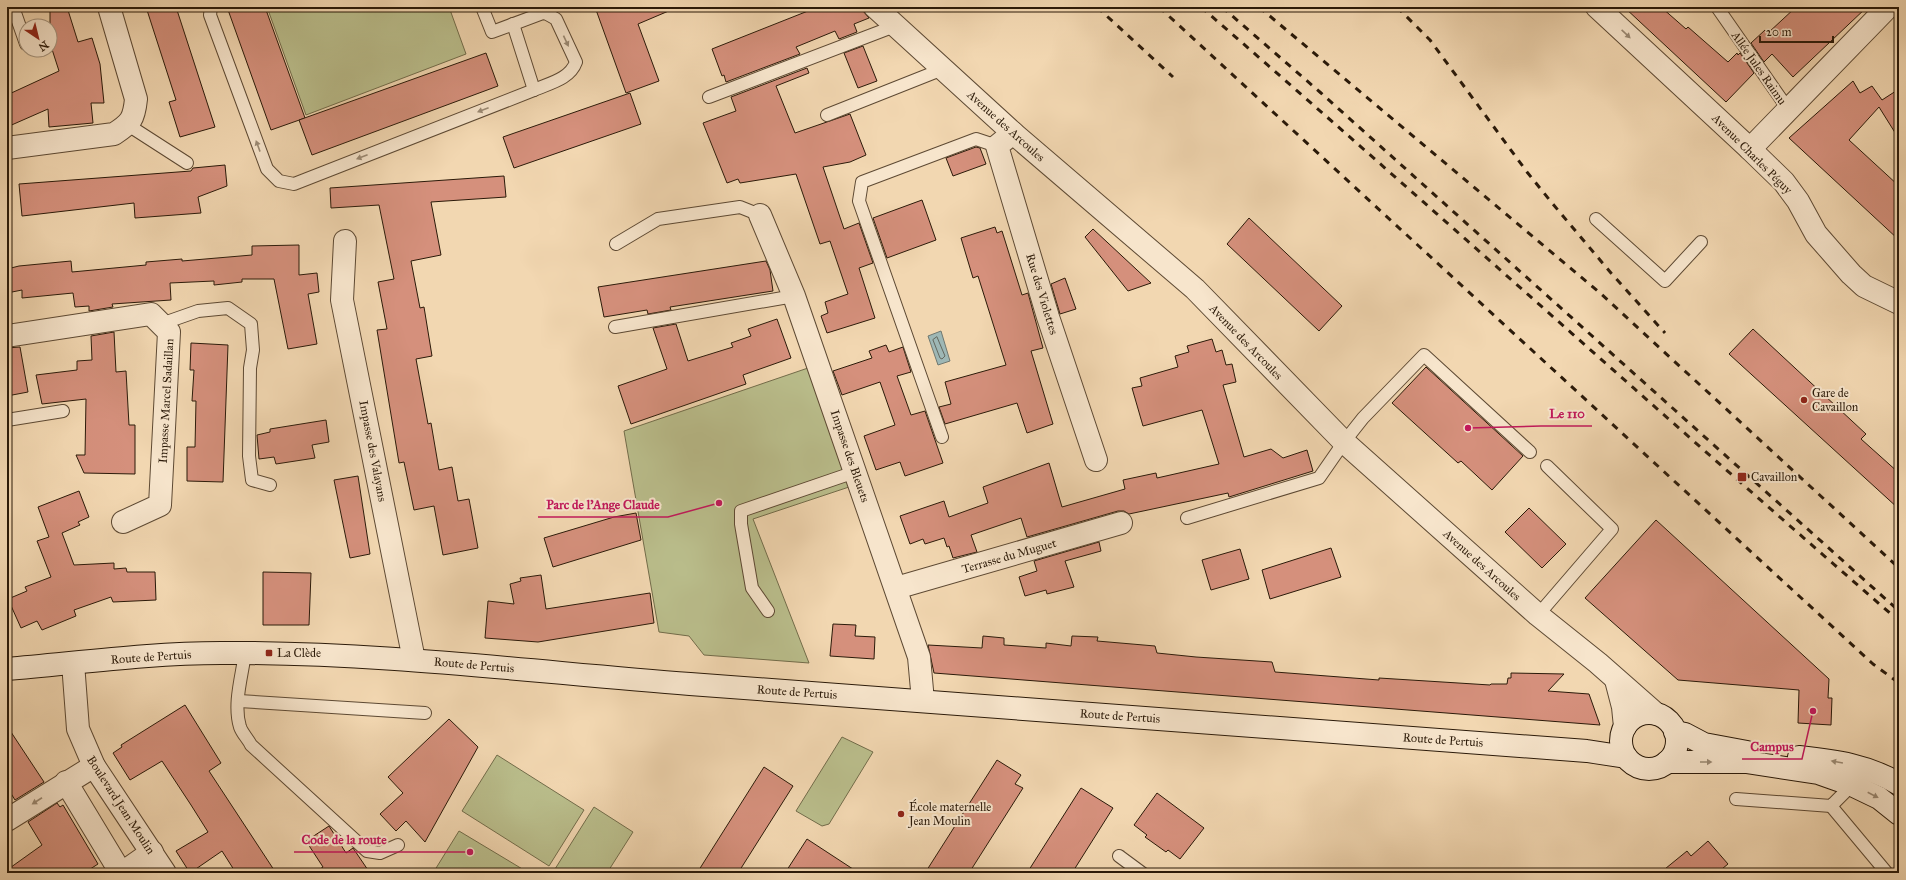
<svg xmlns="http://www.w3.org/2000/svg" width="1906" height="880" font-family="'IM FELL Great Primer',serif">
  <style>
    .green { fill: #babe8c; stroke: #726c4a }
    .water { fill: #9eb7b5; stroke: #707870 }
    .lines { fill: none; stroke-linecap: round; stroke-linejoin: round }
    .shore { stroke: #64685f; stroke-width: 1 }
    .building { fill: #d5907c; stroke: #2b1a09 }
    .service-casing { stroke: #5d4933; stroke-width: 14 }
    .minor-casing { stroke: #5d4933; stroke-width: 24 }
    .secondary-casing { stroke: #2b1a09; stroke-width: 24 }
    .service { stroke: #f7e5cc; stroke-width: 12 }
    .minor { stroke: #f7e5cc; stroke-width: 22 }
    .secondary { stroke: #f7e5cc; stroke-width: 22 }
    .rail { stroke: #2b1a09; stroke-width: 3; stroke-dasharray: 7 7; stroke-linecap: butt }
    .oneway { fill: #9b8a74 }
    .poi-dot { fill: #8f2418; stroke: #f7e5cc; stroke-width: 1.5 }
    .labels { text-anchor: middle; stroke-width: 4; stroke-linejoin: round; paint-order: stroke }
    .street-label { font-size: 12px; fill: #2b1a09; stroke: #f7e5cc }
    .poi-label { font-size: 12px; fill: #2b1a09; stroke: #f7e5cc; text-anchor: start }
    .leader { fill: none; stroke: #c2185b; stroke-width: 1.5 }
    .callout-dot { fill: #c2185b; stroke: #f7e5cc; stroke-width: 1.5 }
    .callout-label { font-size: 13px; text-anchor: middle; font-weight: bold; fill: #c2185b; stroke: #f7e5cc; stroke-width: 4; stroke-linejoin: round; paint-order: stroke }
  </style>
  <rect width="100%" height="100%" fill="#f2d7b1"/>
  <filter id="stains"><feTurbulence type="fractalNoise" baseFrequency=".005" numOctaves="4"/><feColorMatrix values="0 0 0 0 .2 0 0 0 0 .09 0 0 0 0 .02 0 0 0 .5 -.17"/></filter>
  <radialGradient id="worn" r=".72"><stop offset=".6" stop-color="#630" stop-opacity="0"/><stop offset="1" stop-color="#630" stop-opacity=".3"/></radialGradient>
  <g class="green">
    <path d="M267,7H449L466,54L306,115Z"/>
    <path d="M808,368L849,487L753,519L809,663L704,655L689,636L659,632L624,431Z"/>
    <path d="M842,737L873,752L829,824L822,826L796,811Z"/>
    <path d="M497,755L584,810L549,866L462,811Z"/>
    <path d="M594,807L633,832L607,873H560L555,869Z"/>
    <path d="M459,831L529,873H433Z"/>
  </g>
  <path class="water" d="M941,331L950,361L938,365L928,336Z"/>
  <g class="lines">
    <path class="shore" d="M937,337L945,356L942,359L940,358L933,340Z"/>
  </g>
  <g class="building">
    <path d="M50,7H67L78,42L92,38L100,64L104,103H91L93,123L49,127L48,109L7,127V95L59,71L50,43Z"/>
    <path d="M146,7H176L215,127L180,137L169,102L176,100Z"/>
    <path d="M227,7H265L305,118L271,130Z"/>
    <path d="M595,7H678L638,24L659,81L626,93Z"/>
    <path d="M818,7H863V11L869,18L854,24L857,32L839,39L835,31L796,47L800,54L726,82L724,75L722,76L712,49Z"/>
    <path d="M1624,7H1661L1686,29L1688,27L1728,62L1737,53L1738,55L1740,53L1754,73L1726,102Z"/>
    <path d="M1796,7H1867L1793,77L1772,54L1764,62L1751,43L1765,30L1768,33Z"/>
    <path d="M863,46L877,81L858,88L844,53Z"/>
    <path d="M486,53L498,86L312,155L299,120Z"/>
    <path d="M807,68L809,73L776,86L795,133L850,114L866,155L850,162L823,167L844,229L859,223L873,263L859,268L875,318L827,333L821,316L828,313L825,302L848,294L830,241L820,244L796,174L740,183L738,179L727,183L703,123L736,111L731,97Z"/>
    <path d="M1853,81L1860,93L1872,86L1882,100L1899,89V139L1879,107L1849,140L1899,186V240L1789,138Z"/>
    <path d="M630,93L641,124L514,168L503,137Z"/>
    <path d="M976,147L980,148L986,164L953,176L946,158Z"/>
    <path d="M225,165L227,186L198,197L201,213L135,218L134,203L22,216L19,184L191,171L193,168Z"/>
    <path d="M504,176L506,197L431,202L441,255L411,261L420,308L424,307L432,356L416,359L428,424L431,423L439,470L452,467L458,501L469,499L478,548L443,555L434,506L414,510L404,462L399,463L377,330L387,329L378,282L394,279L379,205L331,208L330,188Z"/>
    <path d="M922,200L936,240L887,258L873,218Z"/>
    <path d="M1249,218L1342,306L1319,331L1227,244Z"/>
    <path d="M995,227L997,233L1002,231L1022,295L1028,293L1043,348L1031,351L1053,424L1027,433L1017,403L945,424L939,407L951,404L945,382L1006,365L978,276L973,278L961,238Z"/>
    <path d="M1093,229L1151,283L1128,291L1085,237Z"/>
    <path d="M299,245V275L317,273L319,292L308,294L317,344L288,349L274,279H242V282L214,285V281L170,283L171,300L112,304L113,307L89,311V306L75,307L73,293L22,298V290L7,293V269L19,266L71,261L72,272L146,265V262L182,259V261L252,255V246Z"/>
    <path d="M766,261L770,270L773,291L670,307L671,310L648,314L647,310L604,317L598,287Z"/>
    <path d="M1065,278L1076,309L1060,314L1051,284Z"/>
    <path d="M777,319L791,358L743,375L746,384L631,424L618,386L667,369L653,328L676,324L688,361L733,347L731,343L751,336L748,329Z"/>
    <path d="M1753,329L1866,434L1861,439L1899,473V509L1729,354Z"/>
    <path d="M114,332L116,372L126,371L129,425H135V474L84,473L76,455H85L86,399L42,404L36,375L77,370V361L92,360L91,336Z"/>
    <path d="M1212,339L1216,352L1222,350L1226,365L1232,364L1236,382L1223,385L1244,457L1271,449L1283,458L1307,450L1313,471L1229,497L1228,493L1129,514L1124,511H1118L1027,537L1021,518L971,535L977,552L953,558L949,546L947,547L944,538L925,544L923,539L910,544L900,516L944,501L949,517L988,503L983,487L1049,463L1062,507L1125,489L1123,480L1156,473L1157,478L1219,464L1202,410L1143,426L1132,388L1142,386L1140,378L1178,367L1175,356L1189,352L1187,346Z"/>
    <path d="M191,343L228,345L223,482L187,481V447H195L196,401H192L194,370H190Z"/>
    <path d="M886,345L889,352L903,347L911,372L897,376L911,415L925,411L943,463L905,476L900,462L876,470L864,436L895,425L880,382L842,395L833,371L872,358L869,351Z"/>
    <path d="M20,347L28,392L7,396V348Z"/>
    <path d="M1426,367L1523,456L1492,490L1461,461L1458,463L1392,403Z"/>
    <path d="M326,420L329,442L312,445L315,458L276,464L274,457L259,459L257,435L270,432V429Z"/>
    <path d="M358,476L370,554L350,558L334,480Z"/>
    <path d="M79,491L89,517L78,522L80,525L62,533L74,565L114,563V569L126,568L127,572H155L156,600L113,602L111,597L74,610L76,616L42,630L37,621L21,628L8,599L27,591L25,587L51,577L37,541L49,537L38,507Z"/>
    <path d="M1529,508L1566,544L1542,568L1505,532Z"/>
    <path d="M636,513L641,540L553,567L544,538L614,517Z"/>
    <path d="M1656,520L1829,679L1828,698H1832L1831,725L1798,723L1799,690L1678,680L1585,598Z"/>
    <path d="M1099,542L1101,551L1065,561L1074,587L1047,594L1046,590L1025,596L1019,577L1037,571L1034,561Z"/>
    <path d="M1331,548L1341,577L1270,599L1262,570Z"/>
    <path d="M1240,549L1249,579L1211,590L1202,560Z"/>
    <path d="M263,572L311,573L309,625H263Z"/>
    <path d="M541,575L546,609L650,593L654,623L538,642L485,638L488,601L514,604L510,584L521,581L520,578Z"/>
    <path d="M833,624L856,625L855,636L875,637L874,659L830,656Z"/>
    <path d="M983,636L1004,638V645L1046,648V643L1071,646L1072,636L1098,637L1097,641L1155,646L1157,653L1196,657L1272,662L1275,672L1379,680V678L1490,685L1491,684H1507L1508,678H1511V673L1564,674L1548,691L1589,694L1600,725L934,673L928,645L982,648Z"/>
    <path d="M185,705L221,763L209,771L276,873H236L222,851L190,873L176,851L208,832L191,805L162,761L130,780L113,753L122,747L121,745Z"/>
    <path d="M449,719L478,747L425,842L406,821L396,831L380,814L403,793L388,777Z"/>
    <path d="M7,726L44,782L15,800L7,787Z"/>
    <path d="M997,760L1021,775L1015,784L1023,788L969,873H925Z"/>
    <path d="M764,767L793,786L738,873H697Z"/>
    <path d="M1081,788L1113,808L1072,873H1027Z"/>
    <path d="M1157,793L1204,828L1180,859L1168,850L1166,852L1145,837L1147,835L1134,825Z"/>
    <path d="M57,803L60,807L63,805L98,864L84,873H7V870L42,845L28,822Z"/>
    <path d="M329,826L346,853L353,848L370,873H314L323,867L306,841Z"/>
    <path d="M807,839L859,873H785Z"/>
    <path d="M1708,841L1728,864L1717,873H1660L1687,851L1691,856Z"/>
  </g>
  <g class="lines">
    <g class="service-casing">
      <g id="service">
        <path d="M13,7L26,44"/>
        <path d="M211,7L210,15L267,169L279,181L294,184L534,90C550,83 570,79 576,62L556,19L547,14L543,13L492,32L482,7"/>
        <path d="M1717,7L1788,109"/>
        <path d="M513,24L534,90"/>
        <path d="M709,97L895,26"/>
        <path d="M827,115L943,69"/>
        <path d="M128,125L187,163"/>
        <path d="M1596,219L1665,281L1701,242"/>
        <path d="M616,244L658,219L740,207L760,215"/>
        <path d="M161,324L198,311L228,308L251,324L253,350L250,368L249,456L252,480L270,485"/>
        <path d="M615,327L794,296"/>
        <path d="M7,420L63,411"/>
        <path d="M942,437L859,201L862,182L976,139L997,146"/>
        <path d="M1187,518L1319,478L1344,442L1363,418L1424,355L1530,452"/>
        <path d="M768,611L752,588L741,524V511L855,472"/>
        <path d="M1538,615L1612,529L1547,466"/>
        <path d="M245,653C242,676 233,704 240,727C242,733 248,739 251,745L367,851L380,853L398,845"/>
        <path d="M239,701L425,713"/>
        <path d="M1736,799L1831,806L1852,785"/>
        <path d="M1831,806L1887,873"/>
        <path d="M1119,856L1142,873"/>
      </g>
    </g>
    <g class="minor-casing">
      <g id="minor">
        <path d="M875,7L1013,133L1195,289L1344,442L1538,615L1598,663L1656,714"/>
        <path d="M1597,7L1750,149L1784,182L1798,201L1816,234L1851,274L1864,286L1899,303"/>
        <path d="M1013,133L997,146L1048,317L1096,460"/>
        <path d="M7,148L114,134C131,123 134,119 136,99L109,7"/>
        <path d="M1750,149L1888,7"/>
        <path d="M760,215L794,296L919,657L923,701"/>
        <path d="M345,241L342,300L414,660"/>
        <path d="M7,336L151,314L169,332L160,505L123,522"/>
        <path d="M896,588L1121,523"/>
        <path d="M73,663L78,729L94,766L165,873"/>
        <path d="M1616,680L1623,707L1625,727"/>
        <path d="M66,782L121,873"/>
        <path d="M7,820L94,766"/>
        <path d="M122,873L152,852"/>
      </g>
    </g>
    <g class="secondary-casing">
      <g id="secondary">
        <path d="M7,669C78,663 150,653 221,653C378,652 534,672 690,684C989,707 1288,729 1587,751L1626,757"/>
        <circle cx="1649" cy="741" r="28"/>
        <path d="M1675,732L1685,734L1704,744L1747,752"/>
        <path d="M1799,757C1836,761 1867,765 1899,784"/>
        <path d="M1667,762H1746L1818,773L1852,785L1879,798L1899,814"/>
      </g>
    </g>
    <use href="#service" class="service"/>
    <use href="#minor" class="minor"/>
    <use href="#secondary" class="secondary"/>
    <g class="rail">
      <path d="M1097,7L1173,77"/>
      <path d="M1159,7L1873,664L1899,683"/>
      <path d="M1201,7C1435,210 1665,418 1899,621"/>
      <path d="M1222,7L1321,93L1899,611"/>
      <path d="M1259,7L1599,292L1899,568"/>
      <path d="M1397,7L1430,40L1527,172L1552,203L1611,273L1665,333"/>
    </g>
  </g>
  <defs><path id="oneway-solid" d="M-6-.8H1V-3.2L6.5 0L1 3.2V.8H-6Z"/></defs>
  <g class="oneway">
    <use href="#oneway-solid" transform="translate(1626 34) rotate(43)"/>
    <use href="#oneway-solid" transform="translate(566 41) rotate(65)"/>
    <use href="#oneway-solid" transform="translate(483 110) rotate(159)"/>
    <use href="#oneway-solid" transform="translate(258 146) rotate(-110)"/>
    <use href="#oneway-solid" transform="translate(362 157) rotate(159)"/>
    <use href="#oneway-solid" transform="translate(1706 762)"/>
    <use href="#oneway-solid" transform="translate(1837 762) rotate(-170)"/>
    <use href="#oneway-solid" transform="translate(1873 795) rotate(27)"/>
    <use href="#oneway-solid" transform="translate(37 801) rotate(147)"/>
  </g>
  <g class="poi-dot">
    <circle cx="1804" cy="400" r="4"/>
    <rect x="1737" y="472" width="10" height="10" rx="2"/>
    <rect x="265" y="649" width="8" height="8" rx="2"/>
    <circle cx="901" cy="814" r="4"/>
  </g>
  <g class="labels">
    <g class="street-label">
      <text transform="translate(1759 68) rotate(55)" y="4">Allée Jules Raimu</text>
      <text transform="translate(1006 126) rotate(42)" y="4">Avenue des Arcoules</text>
      <text transform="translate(1752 154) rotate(45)" y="4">Avenue Charles Péguy</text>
      <text transform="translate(1042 294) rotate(73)" y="4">Rue des Violettes</text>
      <text transform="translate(1246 342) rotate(46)" y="4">Avenue des Arcoules</text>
      <text transform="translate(166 401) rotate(-87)" y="4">Impasse Marcel Sadaillan</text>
      <text transform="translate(373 451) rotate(79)" y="4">Impasse des Valayans</text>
      <text transform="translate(850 456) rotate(71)" y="4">Impasse des Bleuets</text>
      <text transform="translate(1009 556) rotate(-16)" y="4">Terrasse du Muguet</text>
      <text transform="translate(1482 565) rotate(42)" y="4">Avenue des Arcoules</text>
      <text transform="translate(151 657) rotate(-4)" y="4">Route de Pertuis</text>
      <text transform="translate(474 665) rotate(5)" y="4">Route de Pertuis</text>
      <text transform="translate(797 692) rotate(4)" y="4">Route de Pertuis</text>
      <text transform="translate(1120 716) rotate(4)" y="4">Route de Pertuis</text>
      <text transform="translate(1443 740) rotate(4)" y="4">Route de Pertuis</text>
      <text transform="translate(121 805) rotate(57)" y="4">Boulevard Jean Moulin</text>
    </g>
    <g class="poi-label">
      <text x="1812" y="397">Gare de<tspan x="1812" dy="14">Cavaillon</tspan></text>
      <text x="1751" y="481">Cavaillon</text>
      <text x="277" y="657">La Clède</text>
      <text x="909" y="811">École maternelle<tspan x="909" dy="14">Jean Moulin</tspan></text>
    </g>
  </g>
  <path class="leader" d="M1468 428L1541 426H1592M719 503L668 517H538M1813 711L1802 759H1742M470 852L395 852H294"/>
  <g class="callout-dot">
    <circle cx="1468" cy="428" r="4"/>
    <circle cx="719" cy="503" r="4"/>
    <circle cx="1813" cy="711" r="4"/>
    <circle cx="470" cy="852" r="4"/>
  </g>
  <g class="callout-label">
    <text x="1567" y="418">Le 110</text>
    <text x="603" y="509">Parc de l'Ange Claude</text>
    <text x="1772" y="751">Campus</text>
    <text x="344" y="844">Code de la route</text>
  </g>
  <rect width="1906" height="880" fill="none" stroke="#f2d7b1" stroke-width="24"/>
  <rect x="8" y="8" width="1890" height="864" fill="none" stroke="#2b1a09" stroke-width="2"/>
  <rect x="12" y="12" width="1882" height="856" fill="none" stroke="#2b1a09"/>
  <g transform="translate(38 38) rotate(145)"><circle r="19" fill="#f7e5cc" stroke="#a5947e"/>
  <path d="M0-3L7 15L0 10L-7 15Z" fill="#8f2418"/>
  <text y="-6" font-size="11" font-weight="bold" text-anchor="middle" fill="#2b1a09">N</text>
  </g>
  <path d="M1760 36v6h73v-6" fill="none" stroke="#2b1a09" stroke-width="2"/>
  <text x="1766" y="36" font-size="12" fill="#2b1a09" stroke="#f7e5cc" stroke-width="3" paint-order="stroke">20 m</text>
  <rect width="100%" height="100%" filter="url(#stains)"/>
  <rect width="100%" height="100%" fill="url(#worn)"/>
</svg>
